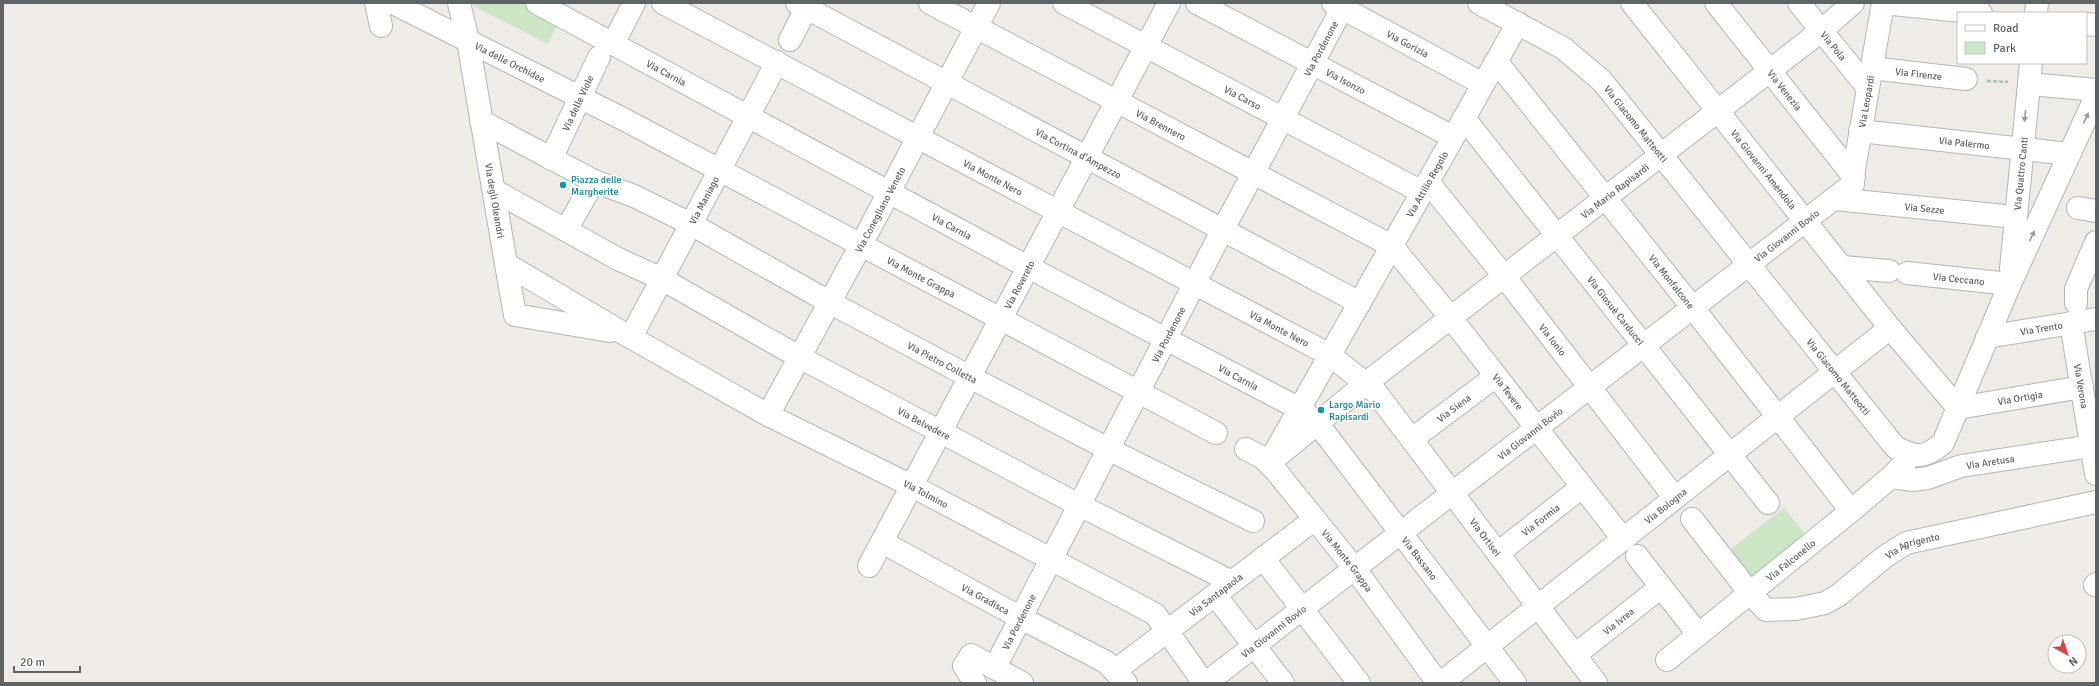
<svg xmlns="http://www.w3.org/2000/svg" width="2099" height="686" font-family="Signika,sans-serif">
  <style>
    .green { fill: #cbe5c5 }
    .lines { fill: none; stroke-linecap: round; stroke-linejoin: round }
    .street-casing { stroke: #b2b5b8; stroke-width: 24 }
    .secondary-casing { stroke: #b1b5b8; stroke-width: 24 }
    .path { stroke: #a2caa7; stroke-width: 2.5; stroke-dasharray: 4 2; stroke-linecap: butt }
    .street { stroke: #fff; stroke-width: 22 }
    .secondary { stroke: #fff; stroke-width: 22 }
    .oneway { fill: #969a9c }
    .culture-dot { fill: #0f9aa8; stroke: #fff; stroke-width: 1.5 }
    .labels { text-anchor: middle; stroke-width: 3; stroke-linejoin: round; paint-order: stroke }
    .street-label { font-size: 10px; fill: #5e6366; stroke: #fff }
    .culture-label { font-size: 10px; fill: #0d838f; stroke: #fff; text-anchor: start }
  </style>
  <rect width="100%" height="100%" fill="#efece7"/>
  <g class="green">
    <path d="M467,3H523L558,23L548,44Z"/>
    <path d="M1784,508L1806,535L1757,576H1748L1728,551Z"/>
  </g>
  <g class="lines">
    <g class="street-casing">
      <g id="street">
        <path d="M376,3L381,26"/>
        <path id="s1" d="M393,3L627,121L1216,433"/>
        <path id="s2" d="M459,3L468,41L506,264L623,333L768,415L912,486L1155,614L1204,683"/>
        <path id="s3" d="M537,3L1028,267L1300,409L1318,424L1324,432L1515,683"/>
        <path id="s4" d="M663,3L1330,355L1375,391L1596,683"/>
        <path id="s5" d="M797,3L1360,303"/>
        <path id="s6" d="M930,3L1392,246L1451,318L1623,539"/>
        <path id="s7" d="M1064,3L1422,192"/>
        <path id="s8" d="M1197,3L1453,137"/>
        <path id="s9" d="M1333,3L1483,84"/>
        <path id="s10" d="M1632,3L1890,328L1958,408L2082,387"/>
        <path id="s11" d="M1716,3L1854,177"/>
        <path id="s12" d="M1799,3L1868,88"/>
        <path d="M2086,24L2096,25"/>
        <path d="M790,40L809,3"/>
        <path d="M613,44L634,3"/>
        <path id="s13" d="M1496,61L1693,308L1845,503"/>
        <path id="s14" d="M1871,68L1966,79"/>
        <path d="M2029,84L2096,90"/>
        <path id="s15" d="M1464,118L1768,503"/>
        <path id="s16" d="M481,121L594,181L634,196L691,224L829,302L970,377L1108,449L1253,521"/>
        <path id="s17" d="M1860,131L2069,154"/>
        <path id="s18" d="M551,159L599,57"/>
        <path id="s19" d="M1428,182L1504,276L1675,498"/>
        <path id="s20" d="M495,191L618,259L662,279L799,357L1079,505L1232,582"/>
        <path id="s21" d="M1849,198L1883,3L1981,13"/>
        <path id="s22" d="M1835,199L2015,217"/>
        <path d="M2078,208L2096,211"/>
        <path d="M566,230L594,181"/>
        <path d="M506,264L515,315L610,331"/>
        <path d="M1843,267L1889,271"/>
        <path id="s23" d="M1907,273L2010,284"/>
        <path d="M2076,303V289L2096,242"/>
        <path id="s24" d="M2071,323L2096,474"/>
        <path id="s25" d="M631,337L777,62"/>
        <path id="s26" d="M768,415L861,245L989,3"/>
        <path id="s27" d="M1412,439L1496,376"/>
        <path id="s28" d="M1246,449L1263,458L1276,471L1355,569L1438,683"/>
        <path id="s29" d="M1275,452L1518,23"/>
        <path id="s30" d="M1269,463L1374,377L1821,31L1853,3"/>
        <path id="s31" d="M1891,477L1913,480L1928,478L1961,466L2092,446"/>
        <path id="s32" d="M1692,519L1750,593L1766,610L1796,609L1825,603L1839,595L1883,558L1906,543L2096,502"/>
        <path id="s33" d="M882,542L1021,618L1106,662L1126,683"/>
        <path id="s34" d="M1498,553L1582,487"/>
        <path d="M1637,556L1698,634"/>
        <path d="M1263,558L1359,683"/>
        <path id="s35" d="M869,566L1169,3"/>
        <path d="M2095,585L2096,584"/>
        <path d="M1215,595L1283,683"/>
        <path id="s36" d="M1575,655L1661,587"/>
        <path id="s37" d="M1667,660L1851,511L1891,477L1911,456"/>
        <path id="s38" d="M995,667L1222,231L1345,3"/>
        <path id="s39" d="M1116,670L1315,519"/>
        <path d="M975,683L964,666L971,655L1022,683"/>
        <path id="s40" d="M1206,683L1853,184"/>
        <path id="s41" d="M1441,683L1890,328"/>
      </g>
    </g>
    <g class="secondary-casing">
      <g id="secondary">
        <path id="s42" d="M1479,3L1563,48L1602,81L1895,447C1916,458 1924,459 1943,443L2010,284L2096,96"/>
        <path d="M2036,13L2037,3"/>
        <path id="s43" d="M2011,269L2031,63"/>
        <path id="s44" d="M1987,337L2096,319"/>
      </g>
    </g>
    <path class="path" d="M1987,81L2008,82"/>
    <use href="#street" class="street"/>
    <use href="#secondary" class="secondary"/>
  </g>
  <defs><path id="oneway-solid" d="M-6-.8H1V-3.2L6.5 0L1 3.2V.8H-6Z"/></defs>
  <g class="oneway">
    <use href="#oneway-solid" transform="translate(2025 116) rotate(96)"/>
    <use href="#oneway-solid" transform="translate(2086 118) rotate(-65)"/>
    <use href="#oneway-solid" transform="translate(2032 236) rotate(-65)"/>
  </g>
  <g class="culture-dot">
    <circle cx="563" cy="185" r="4"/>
    <circle cx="1321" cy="410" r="4"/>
  </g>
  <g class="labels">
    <g class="street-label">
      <text dy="4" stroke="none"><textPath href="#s9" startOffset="85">Via Gorizia</textPath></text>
      <text dy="4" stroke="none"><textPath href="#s12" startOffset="55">Via Pola</textPath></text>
      <text dy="4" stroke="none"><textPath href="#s38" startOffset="699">Via Pordenone</textPath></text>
      <text dy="4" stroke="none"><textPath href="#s1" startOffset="131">Via delle Orchidee</textPath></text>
      <text dy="4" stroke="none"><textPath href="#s3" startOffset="147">Via Carnia</textPath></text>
      <text dy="4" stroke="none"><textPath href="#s14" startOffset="48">Via Firenze</textPath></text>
      <text dy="4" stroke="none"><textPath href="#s8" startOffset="168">Via Isonzo</textPath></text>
      <text dy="4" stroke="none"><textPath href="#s11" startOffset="111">Via Venezia</textPath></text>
      <text dy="4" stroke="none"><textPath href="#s7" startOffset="202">Via Carso</textPath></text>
      <text dy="4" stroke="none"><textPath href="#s21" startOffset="98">Via Leopardi</textPath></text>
      <text dy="4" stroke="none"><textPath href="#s18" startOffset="62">Via delle Viole</textPath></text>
      <text dy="4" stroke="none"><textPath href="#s42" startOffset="201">Via Giacomo Matteotti</textPath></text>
      <text dy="4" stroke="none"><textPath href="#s6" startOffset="261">Via Brennero</textPath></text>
      <text dy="4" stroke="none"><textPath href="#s17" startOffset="105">Via Palermo</textPath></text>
      <text dy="4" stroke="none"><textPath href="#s5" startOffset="319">Via Cortina d'Ampezzo</textPath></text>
      <text dy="4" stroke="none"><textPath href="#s10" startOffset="212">Via Giovanni Amendola</textPath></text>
      <text dy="4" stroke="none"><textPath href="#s43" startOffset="96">Via Quattro Canti</textPath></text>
      <text dy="4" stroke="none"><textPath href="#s4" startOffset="373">Via Monte Nero</textPath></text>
      <text dy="4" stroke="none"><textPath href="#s29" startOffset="308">Via Attilio Regolo</textPath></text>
      <text dy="4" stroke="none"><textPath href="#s30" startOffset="440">Via Mario Rapisardi</textPath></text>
      <text dy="4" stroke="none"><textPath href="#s2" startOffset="201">Via degli Oleandri</textPath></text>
      <text dy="4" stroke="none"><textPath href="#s25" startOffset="155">Via Maniago</textPath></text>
      <text dy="4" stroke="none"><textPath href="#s22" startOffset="90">Via Sezze</textPath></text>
      <text dy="4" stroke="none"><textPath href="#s26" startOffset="234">Via Conegliano Veneto</textPath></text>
      <text dy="4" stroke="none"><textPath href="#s3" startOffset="471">Via Carnia</textPath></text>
      <text dy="4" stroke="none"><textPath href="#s40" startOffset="733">Via Giovanni Bovio</textPath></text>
      <text dy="4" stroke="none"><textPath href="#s1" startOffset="595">Via Monte Grappa</textPath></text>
      <text dy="4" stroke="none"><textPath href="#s23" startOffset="52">Via Ceccano</textPath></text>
      <text dy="4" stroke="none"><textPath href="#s13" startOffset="282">Via Monfalcone</textPath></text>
      <text dy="4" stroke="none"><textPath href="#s35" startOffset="319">Via Rovereto</textPath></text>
      <text dy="4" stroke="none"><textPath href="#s15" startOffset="245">Via Giosuè Carducci</textPath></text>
      <text dy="4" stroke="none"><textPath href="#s4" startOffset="697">Via Monte Nero</textPath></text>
      <text dy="4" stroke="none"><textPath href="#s44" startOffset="55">Via Trento</textPath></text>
      <text dy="4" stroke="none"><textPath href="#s38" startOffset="375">Via Pordenone</textPath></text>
      <text dy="4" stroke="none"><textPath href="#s19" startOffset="201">Via Ionio</textPath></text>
      <text dy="4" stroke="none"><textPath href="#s16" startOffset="521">Via Pietro Colletta</textPath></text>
      <text dy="4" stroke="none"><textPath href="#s42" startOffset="525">Via Giacomo Matteotti</textPath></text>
      <text dy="4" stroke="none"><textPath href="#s3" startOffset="795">Via Carnia</textPath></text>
      <text dy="4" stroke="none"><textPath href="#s24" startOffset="64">Via Verona</textPath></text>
      <text dy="4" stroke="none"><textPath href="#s6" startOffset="708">Via Tevere</textPath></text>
      <text dy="4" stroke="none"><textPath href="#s10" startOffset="583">Via Ortigia</textPath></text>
      <text dy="4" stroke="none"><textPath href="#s27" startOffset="52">Via Siena</textPath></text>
      <text dy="4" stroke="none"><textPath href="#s20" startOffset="488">Via Belvedere</textPath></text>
      <text dy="4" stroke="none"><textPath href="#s40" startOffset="409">Via Giovanni Bovio</textPath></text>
      <text dy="4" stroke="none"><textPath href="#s31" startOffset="102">Via Aretusa</textPath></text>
      <text dy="4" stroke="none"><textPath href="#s2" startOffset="744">Via Tolmino</textPath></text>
      <text dy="4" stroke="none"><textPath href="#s41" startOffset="286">Via Bologna</textPath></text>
      <text dy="4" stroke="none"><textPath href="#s34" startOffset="54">Via Formia</textPath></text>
      <text dy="4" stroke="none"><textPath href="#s4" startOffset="995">Via Ortisei</textPath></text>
      <text dy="4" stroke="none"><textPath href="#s32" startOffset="283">Via Agrigento</textPath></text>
      <text dy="4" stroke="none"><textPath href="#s3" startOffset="1056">Via Bassano</textPath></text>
      <text dy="4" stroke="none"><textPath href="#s37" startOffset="159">Via Falconello</textPath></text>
      <text dy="4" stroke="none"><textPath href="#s28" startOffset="152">Via Monte Grappa</textPath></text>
      <text dy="4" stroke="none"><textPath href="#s39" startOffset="125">Via Santapaola</textPath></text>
      <text dy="4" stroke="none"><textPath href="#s33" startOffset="118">Via Gradisca</textPath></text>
      <text dy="4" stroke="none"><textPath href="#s36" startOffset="55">Via Ivrea</textPath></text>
      <text dy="4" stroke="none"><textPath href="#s38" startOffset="51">Via Pordenone</textPath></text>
      <text dy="4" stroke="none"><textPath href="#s40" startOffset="85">Via Giovanni Bovio</textPath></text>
    </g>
    <g class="culture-label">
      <text x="571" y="183">Piazza delle<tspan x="571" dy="12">Margherite</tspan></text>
      <text x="1329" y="408">Largo Mario<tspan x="1329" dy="12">Rapisardi</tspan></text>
    </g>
  </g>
  <rect width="2099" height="686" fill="none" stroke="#5e6366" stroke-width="8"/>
  <rect x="1957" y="12" width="130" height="52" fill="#ffffff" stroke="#bfc1c2"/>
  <rect x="1965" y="25" width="20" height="6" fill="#ffffff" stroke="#bfc1c2"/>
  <text x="1993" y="32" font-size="12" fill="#5e6366">Road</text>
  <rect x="1965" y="42" width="20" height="12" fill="#cbe5c5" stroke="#bfc1c2"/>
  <text x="1993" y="52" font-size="12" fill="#5e6366">Park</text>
  <g transform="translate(2067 654) rotate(140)"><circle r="19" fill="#ffffff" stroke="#bfc1c2"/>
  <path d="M0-3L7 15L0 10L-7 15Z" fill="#dd3f4d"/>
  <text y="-6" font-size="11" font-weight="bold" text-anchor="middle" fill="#5e6366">N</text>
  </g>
  <path d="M14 666v6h66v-6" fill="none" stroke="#5e6366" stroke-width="2"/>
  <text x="20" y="666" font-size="12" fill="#5e6366" stroke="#ffffff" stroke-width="3" paint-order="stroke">20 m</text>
</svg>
